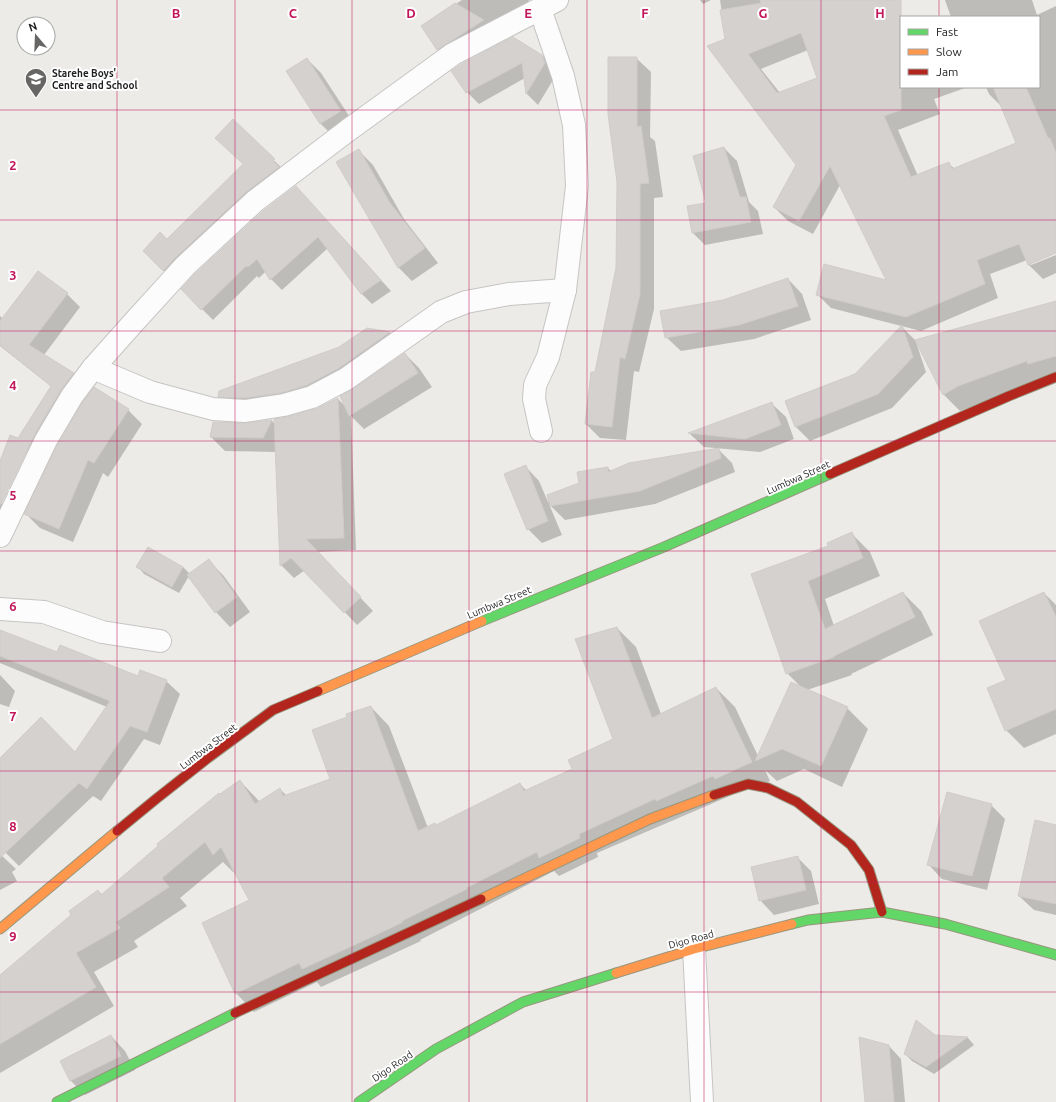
<svg xmlns="http://www.w3.org/2000/svg" width="1056" height="1102" font-family="Ubuntu,sans-serif">
  <style>
    .shadow { fill: #0003; fill-rule: evenodd }
    .building { fill: #d4d1cf; stroke: #d0ccc9; fill-rule: evenodd }
    .lines { fill: none; stroke-linecap: round; stroke-linejoin: round }
    .street-casing { stroke: #c6c5c4; stroke-width: 24 }
    .fast-casing { stroke: #98977f; stroke-width: 11 }
    .slow-casing { stroke: #98977f; stroke-width: 11 }
    .jam-casing { stroke: #98977f; stroke-width: 11 }
    .street { stroke: #fcfcfc; stroke-width: 22 }
    .fast { stroke: #63d668; stroke-width: 9 }
    .slow { stroke: #ff974d; stroke-width: 9 }
    .jam { stroke: #b3261e; stroke-width: 9 }
    .grid { fill: none; stroke: #c2185b; stroke-width: 1; stroke-opacity: 0.55 }
    .labels { text-anchor: middle; stroke-width: 4; stroke-linejoin: round; paint-order: stroke }
    .poi-label { font-size: 10px; font-weight: bold; fill: #1f1f1f; stroke: #fff; text-anchor: start }
    .street-label { font-size: 10px; fill: #1f1f1f; stroke: #fff }
    .grid-label { font-size: 13px; text-anchor: middle; font-weight: bold; fill: #c2185b; stroke: #fff; stroke-width: 4; stroke-linejoin: round; paint-order: stroke }
  </style>
  <rect width="100%" height="100%" fill="#edebe8"/>
  <g class="shadow">
    <path d="M462,0H529L520,27L452,63L438,49L422,26Z"/>
    <path d="M700,0H711L703,4Z"/>
    <path d="M720,0H889L901,26V87H968L934,99L940,114L898,130L918,176L949,164L955,169L1018,144L1003,108L989,94L986,87H1039V17H951L945,0H1032L1037,15L1056,6V252L1030,263L1031,265L1056,255V273L1043,279L1029,265L1027,260L990,274L998,298L921,331L831,308L817,294L888,282L840,185L813,234L788,221L774,207L797,165L726,40ZM808,50L818,79L780,93L761,69Z"/>
    <path d="M542,55L554,67L556,75L538,105L527,94L525,78L479,104L467,92L453,71Z"/>
    <path d="M636,58L651,72L650,137L655,141L663,197L654,198V309L639,372L634,371L626,440L600,438L586,424L595,373L617,268Z"/>
    <path d="M307,59L321,73L355,125L335,138L321,124L287,72Z"/>
    <path d="M233,121L288,174L178,285L144,251L167,240L244,164Z"/>
    <path d="M724,148L737,161L749,202L758,211L763,234L705,245L693,233L707,204Z"/>
    <path d="M358,150L373,165L404,219L438,263L412,281L398,267Z"/>
    <path d="M306,198L391,291L372,304L361,293L328,248L282,290L271,279L266,271L259,278L257,276L213,320L182,289Z"/>
    <path d="M788,279L802,294L811,320L754,339L681,351L666,337L723,301Z"/>
    <path d="M67,294L80,307L44,355L73,374L86,386L15,517L0,510V464L18,440L52,387L0,346V316L3,319ZM27,449H29L3,504L1,503Z"/>
    <path d="M1056,302V377L960,411L944,395L917,341L916,342L926,372L892,408L810,441L796,427L786,402L856,375L902,327L916,341Z"/>
    <path d="M368,329L390,333L399,343L317,395L229,406L219,396L339,348Z"/>
    <path d="M405,354L419,368L432,387L364,429L351,416L356,550L317,552L373,611L357,625L305,570L294,578L281,565L276,452L225,451L211,437L244,424L272,421L275,424L316,410L338,399L346,407L354,390Z"/>
    <path d="M771,403L786,417L794,439L760,452L704,447L690,434Z"/>
    <path d="M128,410L142,424L108,477L103,473L73,542L40,528L26,514Z"/>
    <path d="M718,449L732,463L735,472L655,504L565,520L549,504L562,535L542,543L528,529L525,466L539,481L548,502L608,468L611,471Z"/>
    <path d="M852,534L870,552L880,576L825,599L834,626L903,593L921,611L933,635L851,674L852,675L807,690L847,708L868,729L842,787L804,769L777,781L765,770L770,781L732,795L597,853L598,857L559,876L554,871L420,940L421,941L395,953L321,987L317,982L254,1012L236,993L251,901L235,871L233,872L223,862L180,898L187,906L134,941L138,947L94,972L114,1006L0,1073V976L72,916L98,891L103,895L220,795L240,781L260,802L280,789L287,796L331,779L349,717L371,707L389,726L428,828L436,826L520,784L527,791L574,769L614,740L617,628L636,647L661,714L716,688L735,707L758,756L802,688L787,673L752,575L830,547Z"/>
    <path d="M209,561L223,575L250,612L230,627L216,612L189,576L179,593L144,574L138,567H183L190,574Z"/>
    <path d="M1044,593L1056,605V734L1024,748L1006,730L1007,680Z"/>
    <path d="M0,631L58,654L138,678L166,681L180,694L160,745L144,739L101,801L93,796L19,866L6,853L0,835V759L76,753L107,707L0,663Z"/>
    <path d="M0,675L15,691L9,707L0,704Z"/>
    <path d="M991,805L1005,819L987,890L942,879L928,864Z"/>
    <path d="M1056,826V915L1034,910L1019,896Z"/>
    <path d="M0,854L16,869L12,872L17,881L0,890Z"/>
    <path d="M797,857L811,871L819,904L774,915L760,900Z"/>
    <path d="M111,1036L125,1051L135,1070L85,1095L71,1081L61,1061Z"/>
    <path d="M934,1036L968,1038L974,1045L934,1074L912,1061L905,1054Z"/>
    <path d="M889,1046L901,1059L905,1102H866Z"/>
  </g>
  <g class="building">
    <path d="M760,0H901V110L884,116L911,177L949,162L952,169L1016,143L993,87H1026L1048,138H1050L1056,153V253L1028,265L1019,244L977,260L985,284L906,317L816,295L824,264L886,280L830,166L799,221L773,207L796,165L707,46L725,39L720,10L761,3ZM801,33L817,78L777,93L748,54Z"/>
    <path d="M455,3L484,20L437,50L421,26Z"/>
    <path d="M513,37L542,55L545,63L526,94L522,63L466,93L451,71L460,65Z"/>
    <path d="M608,57H637V127L641,126L649,183L640,184V294L625,359L620,357L612,427L585,424L591,372H595L616,268L617,182L608,114Z"/>
    <path d="M307,58L341,111L320,124L286,71Z"/>
    <path d="M233,119L275,159L273,161L279,167L246,192L176,257L163,271L143,251L160,232L167,239L243,164L215,138Z"/>
    <path d="M724,147L740,197H746L751,222L692,233L687,206L706,203L693,156Z"/>
    <path d="M359,149L390,203L425,248L398,268L336,162Z"/>
    <path d="M296,186L381,280L361,294L318,237L270,280L257,259L248,267L246,266L201,310L181,289L194,275L263,211Z"/>
    <path d="M38,271L68,293L29,345L74,373L61,390L35,434L1,504H0V461L10,435L18,438L51,386L0,345V321Z"/>
    <path d="M788,278L798,306L739,325L665,338L660,311L723,300Z"/>
    <path d="M1056,301V356L1028,364L1027,361L958,386L943,395L915,340Z"/>
    <path d="M902,325L913,357L878,394L795,427L785,401L855,374Z"/>
    <path d="M367,328L390,332L339,368L307,385L281,393L244,398L218,397L219,391L339,347Z"/>
    <path d="M405,353L418,373L349,416L340,396L353,389Z"/>
    <path d="M94,387L129,409L94,463L88,460L59,529L24,514L57,446L82,403Z"/>
    <path d="M338,398L344,538L306,539L361,597L344,613L291,558L280,566L274,419L287,417L316,409Z"/>
    <path d="M772,402L781,425L745,439L688,433Z"/>
    <path d="M272,420L263,438L210,437L213,422L244,423Z"/>
    <path d="M719,448L721,458L640,491L550,506L547,495L579,483L577,472L608,467V472L629,463Z"/>
    <path d="M526,465L548,521L527,530L504,474Z"/>
    <path d="M852,532L863,558L808,581L825,629L903,592L915,617L834,656V657L786,674L751,574L828,546L827,543Z"/>
    <path d="M148,547L183,567L172,587L136,567Z"/>
    <path d="M209,559L237,597L215,613L187,575Z"/>
    <path d="M1044,592L1056,617V709L1005,731L987,688L1006,680L979,621Z"/>
    <path d="M617,627L652,718L716,687L752,762L715,779L713,776L656,801L655,799L579,834L580,838L539,858L537,852L466,888L467,889L402,921L403,922L376,935L302,969L299,963L235,994L202,923L249,900L221,847L213,855L205,842L162,878L169,887L116,922L120,928L76,953L96,987L0,1044V975L71,915L69,911L98,890L101,895L158,846L157,844L219,793L220,794L240,780L255,804L280,788L283,796L330,779L312,730L347,717L346,714L371,706L418,831L435,823L436,825L520,783L524,791L572,769L568,760L613,739L575,639Z"/>
    <path d="M0,630L57,652L60,645L138,676L140,670L167,680L147,732L130,726L87,789L79,783L0,858V758L41,717L75,752L110,701L0,656Z"/>
    <path d="M791,682L848,707L821,766L782,749L755,761Z"/>
    <path d="M947,792L992,804L972,876L927,865Z"/>
    <path d="M1035,820L1056,825V904L1018,896Z"/>
    <path d="M798,856L806,890L759,901L751,867Z"/>
    <path d="M916,1020L935,1035L968,1037L926,1067L904,1054Z"/>
    <path d="M111,1035L121,1056L70,1081L60,1061Z"/>
    <path d="M859,1037L889,1045L894,1102H865Z"/>
  </g>
  <g class="lines">
    <g class="street-casing">
      <g id="street">
        <path d="M540,9L563,76L574,125L577,186L565,290L548,357L535,385L534,399L541,431"/>
        <path d="M93,368L150,392L213,409L245,411L284,405L312,397L346,379L441,312L466,302L509,294L565,290"/>
        <path d="M0,536L46,440L72,396L93,368L134,322L185,266L255,201L347,131L453,54L557,0"/>
        <path d="M0,609L44,612L102,632L160,641"/>
        <path d="M694,949L702,1102"/>
      </g>
    </g>
    <g class="fast-casing">
      <g id="fast">
        <path d="M482,621L664,547L830,474"/>
        <path d="M792,924L808,920L882,912L945,924L1056,955"/>
        <path d="M57,1102L235,1013"/>
        <path d="M359,1102L436,1049L523,1002L616,973"/>
      </g>
    </g>
    <g class="slow-casing">
      <g id="slow">
        <path d="M318,691L482,621"/>
        <path d="M481,899L650,819L714,795"/>
        <path d="M0,929L117,831"/>
        <path d="M616,973L694,949L792,924"/>
      </g>
    </g>
    <g class="jam-casing">
      <g id="jam">
        <path d="M830,474L1009,396L1056,377"/>
        <path d="M714,795L748,784L768,788L797,802L851,845L869,870L882,912"/>
        <path d="M117,831L156,799L208,758L273,710L318,691"/>
        <path d="M235,1013L481,899"/>
      </g>
    </g>
    <use href="#street" class="street"/>
    <use href="#fast" class="fast"/>
    <use href="#slow" class="slow"/>
    <use href="#jam" class="jam"/>
  </g>
  <path class="grid" d="M117,0V1102M235,0V1102M352,0V1102M469,0V1102M587,0V1102M704,0V1102M821,0V1102M939,0V17M939,87V1102M0,110H1056M0,220H1056M0,331H1056M0,441H1056M0,551H1056M0,661H1056M0,771H1056M0,882H1056M0,992H1056"/>
  <defs>
    <g id="school-pin" transform="scale(1.15)"><path d="M0 17L-7.5 6A9.5 9.5 0 1 1 7.5 6Z" fill="#676665" stroke="#fff"/><path d="M0-5L7-2L0 1L-7-2ZM-4 1L0 2.5L4 1V4Q0 6-4 4Z" fill="#fff"/></g>
  </defs>
  <g fill-rule="evenodd">
    <use href="#school-pin" x="36" y="79"/>
  </g>
  <g class="labels">
    <g class="poi-label">
      <text x="52" y="77">Starehe Boys'<tspan x="52" dy="12">Centre and School</tspan></text>
    </g>
    <g class="street-label">
      <text transform="translate(798 477) rotate(-24)" y="4">Lumbwa Street</text>
      <text transform="translate(499 602) rotate(-23)" y="4">Lumbwa Street</text>
      <text transform="translate(208 746) rotate(-37)" y="4">Lumbwa Street</text>
      <text transform="translate(691 939) rotate(-15)" y="4">Digo Road</text>
      <text transform="translate(392 1066) rotate(-34)" y="4">Digo Road</text>
    </g>
  </g>
  <g class="grid-label">
    <text x="176" y="18">B</text>
    <text x="293" y="18">C</text>
    <text x="411" y="18">D</text>
    <text x="528" y="18">E</text>
    <text x="645" y="18">F</text>
    <text x="763" y="18">G</text>
    <text x="880" y="18">H</text>
    <text x="13" y="170">2</text>
    <text x="13" y="280">3</text>
    <text x="13" y="390">4</text>
    <text x="13" y="500">5</text>
    <text x="13" y="611">6</text>
    <text x="13" y="721">7</text>
    <text x="13" y="831">8</text>
    <text x="13" y="941">9</text>
  </g>
  <rect x="900" y="16" width="140" height="72" fill="#ffffff" stroke="#a5a5a5"/>
  <rect x="908" y="29" width="20" height="6" fill="#63d668" stroke="#a5a5a5"/>
  <text x="936" y="36" font-size="12" fill="#1f1f1f">Fast</text>
  <rect x="908" y="49" width="20" height="6" fill="#ff974d" stroke="#a5a5a5"/>
  <text x="936" y="56" font-size="12" fill="#1f1f1f">Slow</text>
  <rect x="908" y="69" width="20" height="6" fill="#b3261e" stroke="#a5a5a5"/>
  <text x="936" y="76" font-size="12" fill="#1f1f1f">Jam</text>
  <g transform="translate(36 36) rotate(341)"><circle r="19" fill="#ffffff" stroke="#a5a5a5"/>
  <path d="M0-3L7 15L0 10L-7 15Z" fill="#676665"/>
  <text y="-6" font-size="11" font-weight="bold" text-anchor="middle" fill="#1f1f1f">N</text>
  </g>
</svg>
